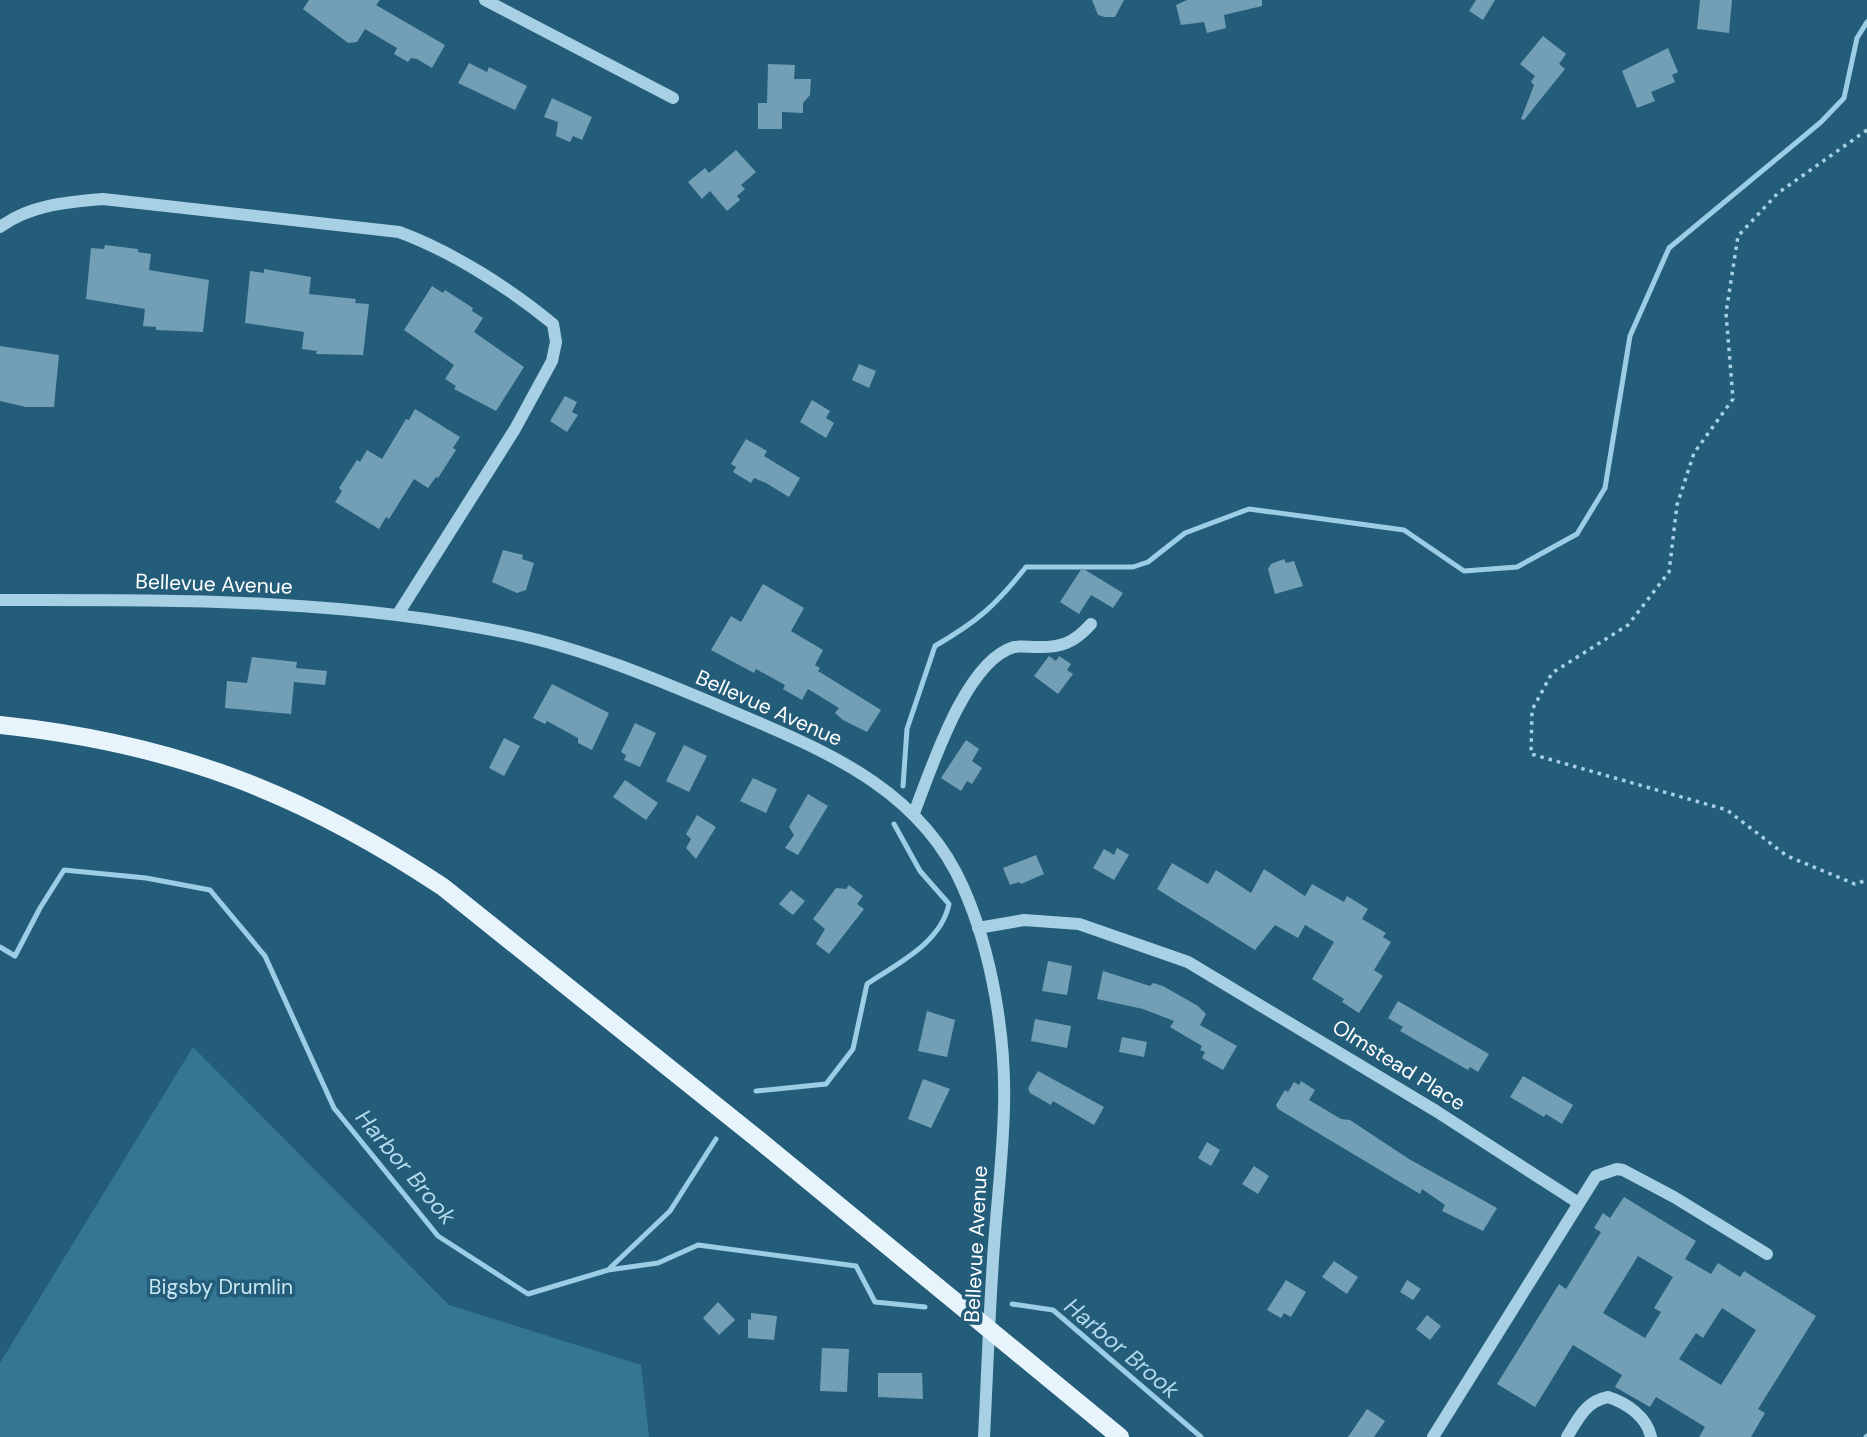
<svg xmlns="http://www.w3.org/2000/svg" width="1867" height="1437" font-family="'DM Sans',sans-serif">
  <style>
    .green { fill: #357695 }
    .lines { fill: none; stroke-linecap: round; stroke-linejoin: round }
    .stream { stroke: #9bcee5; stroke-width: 5 }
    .building { fill: #729fb6; fill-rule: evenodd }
    .path { stroke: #a7d0e4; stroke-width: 3.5; stroke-dasharray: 3.5 5; stroke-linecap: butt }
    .minor { stroke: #a7d0e4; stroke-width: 12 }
    .major { stroke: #e7f4fc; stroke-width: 18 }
    .labels { text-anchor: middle; stroke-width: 7; stroke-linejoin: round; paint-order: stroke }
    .street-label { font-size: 21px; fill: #fff; stroke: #245d79 }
    .park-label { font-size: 21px; fill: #c9e6f3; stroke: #245d79 }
    .water-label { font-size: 23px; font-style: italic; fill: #b2d9ec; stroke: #245d79 }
  </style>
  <rect width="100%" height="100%" fill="#245d79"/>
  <path class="green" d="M193,1047L449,1305L641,1365L649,1437H0V1363Z"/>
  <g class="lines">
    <g class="stream">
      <path d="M903,786L907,729L935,646C978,621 995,606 1026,567H1133L1148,562L1185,533L1249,509L1404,530L1464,571L1517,567L1577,534L1605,488L1630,336L1669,248L1821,122L1844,98L1857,38L1867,22"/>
      <path d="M0,947L15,956L40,908L64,870L146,878L210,890L265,956L334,1108L438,1236L528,1294L608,1270L658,1263L698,1245L856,1266L875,1302L925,1307"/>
      <path d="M756,1091L826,1084L853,1049L867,984C898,963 941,943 949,904L920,871L894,824"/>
      <path d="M610,1268L670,1211L716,1139"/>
      <path d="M1012,1304L1053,1310L1201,1437"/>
      <path d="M1866,1437L1867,1436"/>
    </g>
  </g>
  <g class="building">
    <path d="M309,0H380L376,5L445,45L432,68L417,59L411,58L408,62L394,54L397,48L365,29L357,42L348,43L303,9Z"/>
    <path d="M1092,0H1124L1115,17H1105L1098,15Z"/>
    <path d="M1187,0H1262V6L1224,15L1226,28L1207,33L1204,22L1181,25L1176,5Z"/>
    <path d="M1476,0H1495L1483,20L1469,11Z"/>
    <path d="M1700,0H1732L1729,33L1697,29Z"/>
    <path d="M1543,36L1566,54L1559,64L1565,69L1524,120L1521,119L1534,85L1531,82L1535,76L1520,64Z"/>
    <path d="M1668,48L1678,72L1672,75L1675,82L1651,92L1655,101L1637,108L1622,71Z"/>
    <path d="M469,63L487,72L489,67L527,86L515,110L458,83Z"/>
    <path d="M768,64L795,65L794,79H811L810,95L803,103V113L782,112V129H758V103H767Z"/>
    <path d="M552,98L592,117L582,140L573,136L570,142L556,136L558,122L544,117Z"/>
    <path d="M736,150L756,172L741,185L745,189L737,196L740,200L727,211L710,191L702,199L688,182L705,168L709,173Z"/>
    <path d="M105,245L138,249V252L151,254L149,270L209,280L203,332L156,330V327L143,326L145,309L86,299L91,248L104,249Z"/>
    <path d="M264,269L311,277L309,294L356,299L355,303L369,304L363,355L316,354L317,351L302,349L304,332L245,323L250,271L264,273Z"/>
    <path d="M432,286L443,293L445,290L473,308L472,311L483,318L474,332L524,367L496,411L454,389L456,386L445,379L454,365L404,330Z"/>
    <path d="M0,346L59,355L54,407H26L0,401Z"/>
    <path d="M859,364L876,371L869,388L852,380Z"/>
    <path d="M565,396L577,402L572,412L578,415L567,432L550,421Z"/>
    <path d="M812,400L830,411L826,418L834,423L826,438L800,422Z"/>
    <path d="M415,409L460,437L453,448L456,450L438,478L436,477L428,488L414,479L389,519L386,517L379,529L335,502L342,491L339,488L357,460L360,462L367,450L382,459L406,419L409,420Z"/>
    <path d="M746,439L767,451L764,456L800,478L789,497L766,483L754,478L751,483L733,472L736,467L731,464Z"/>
    <path d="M503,550L523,555L522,559L534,563L526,590L517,593L492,582Z"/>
    <path d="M1284,559L1286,563L1294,561L1303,586L1275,594L1268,569L1271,564Z"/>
    <path d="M1082,568L1123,593L1113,608L1091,595L1079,614L1060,602Z"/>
    <path d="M763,584L804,608L791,631L823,650L815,665L820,668L818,671L881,710L867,732L843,720L835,713L839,708L808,689L802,700L783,689L785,685L756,669L754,673L711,650L731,616L741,622Z"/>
    <path d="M1049,656L1056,661L1059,656L1071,664L1067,670L1073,674L1058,694L1034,676Z"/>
    <path d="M252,657L297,662L296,668L327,671L325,685L294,682L291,714L225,708L227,681L247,683Z"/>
    <path d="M552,684L609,713L592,750L578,743V738L547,721L545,724L533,718Z"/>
    <path d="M635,723L656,733L640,767L624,760L626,755L621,752Z"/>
    <path d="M504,738L520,746L504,776L489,768Z"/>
    <path d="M966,740L979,749L972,761L982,768L972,784L967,781L961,791L941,778Z"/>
    <path d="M684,745L707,756L689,792L666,781Z"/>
    <path d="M753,778L777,789L766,813L740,801Z"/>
    <path d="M625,780L658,803L646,820L613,797Z"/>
    <path d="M808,794L828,806L798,855L785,848L794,835L789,827Z"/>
    <path d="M697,815L716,827L696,859L686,848L691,839L686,834Z"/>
    <path d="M1117,848L1129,855L1114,880L1093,868L1104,849L1114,855Z"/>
    <path d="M1036,855L1044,874L1021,884L1019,882L1010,885L1003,868Z"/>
    <path d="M1172,863L1208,884L1216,870L1251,893L1264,869L1305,896L1312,884L1344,902L1347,896L1368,909L1362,919L1386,933L1383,937L1391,942L1374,970L1383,976L1359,1013L1342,1002L1344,999L1312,979L1334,942L1305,925L1298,938L1275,925L1255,950L1157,889Z"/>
    <path d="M849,885L863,896L857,904L864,909L829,954L816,944L825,929L813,919L836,888L846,889Z"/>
    <path d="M791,890L805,901L793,915L779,904Z"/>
    <path d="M1048,961L1072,966L1067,995L1042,991Z"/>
    <path d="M1103,971L1150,986L1153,983L1163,986L1198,1006L1206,1014L1200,1025L1237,1046L1223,1070L1202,1058L1205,1052L1200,1050L1202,1046L1170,1027L1174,1021L1143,1009L1097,999Z"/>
    <path d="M1398,1001L1489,1054L1478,1072L1470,1067L1468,1070L1400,1031L1403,1027L1388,1018Z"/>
    <path d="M927,1011L955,1020L947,1057L918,1051Z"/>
    <path d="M1035,1019L1071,1026L1067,1048L1031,1041Z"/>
    <path d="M1122,1037L1147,1042L1144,1057L1119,1052Z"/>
    <path d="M1038,1071L1104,1107L1094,1125L1053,1101L1051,1105L1030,1093L1028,1088Z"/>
    <path d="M1523,1076L1573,1105L1562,1124L1546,1114L1544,1117L1510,1097Z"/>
    <path d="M923,1079L950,1089L931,1128L908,1119Z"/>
    <path d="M1301,1081L1315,1090L1309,1100L1341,1119L1350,1120L1409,1159L1497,1208L1483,1231L1442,1211L1445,1205L1422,1189L1420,1194L1278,1109L1276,1105L1285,1090L1288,1092L1294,1082L1299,1085Z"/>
    <path d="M1207,1142L1220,1150L1211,1166L1198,1158Z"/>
    <path d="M1254,1166L1269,1176L1258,1194L1242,1184Z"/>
    <path d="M1624,1197L1696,1241L1685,1259L1711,1274L1718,1263L1740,1277L1744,1271L1816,1316L1758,1409L1765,1413L1751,1437H1699L1705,1427L1656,1397L1650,1407L1615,1387L1622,1375L1573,1345L1535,1407L1497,1384L1559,1284L1566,1289L1601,1232L1594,1228L1603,1213L1610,1218ZM1638,1256L1673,1277L1654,1308L1661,1312L1645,1338L1603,1313ZM1722,1308L1756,1330L1721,1385L1679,1359L1696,1333L1703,1338Z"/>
    <path d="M1334,1261L1358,1277L1347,1294L1322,1277Z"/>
    <path d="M1286,1280L1306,1292L1291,1317L1284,1313L1281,1318L1267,1310Z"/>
    <path d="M1407,1280L1421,1289L1413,1300L1400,1292Z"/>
    <path d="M718,1302L735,1320L719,1335L703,1318Z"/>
    <path d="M751,1313L777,1316L774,1340L748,1338V1319L751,1320Z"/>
    <path d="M1427,1315L1441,1326L1430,1340L1416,1329Z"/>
    <path d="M822,1348L849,1349L847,1392L820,1391Z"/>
    <path d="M878,1373H922L923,1399L878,1397Z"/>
    <path d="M1367,1409L1385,1421L1374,1437H1348Z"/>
  </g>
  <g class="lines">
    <path class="path" d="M1867,130L1778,193L1738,236L1726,313L1733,399L1694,453L1677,505L1669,572L1628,625L1552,673L1532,710L1531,754L1727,810L1787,856L1855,884L1867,880"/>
    <g class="minor">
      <path d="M485,0L673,98"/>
      <path d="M0,227C30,205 67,202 103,199L399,232C451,251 511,289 553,324L556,342L552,361L515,429L398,614"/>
      <path d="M0,600C174,600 342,598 513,634C594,651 672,686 748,718C836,755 923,795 963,887C992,952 1006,1037 1004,1107C1003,1158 996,1209 993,1260C989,1319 987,1378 984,1437"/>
      <path d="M914,813C931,770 965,661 1014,647C1020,646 1029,647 1035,647C1061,648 1074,643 1091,624"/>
      <path d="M978,928L1024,920L1079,924L1188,962L1436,1111L1577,1202"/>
      <path d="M1433,1437L1596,1176L1617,1169L1623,1170L1674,1197L1767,1254"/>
      <path d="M1567,1437C1578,1419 1586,1401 1608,1397C1627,1403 1647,1417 1651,1437"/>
    </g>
    <path class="major" d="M0,725C172,743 300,792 443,887L759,1140L1120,1437"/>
  </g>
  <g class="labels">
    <g class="street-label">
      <text transform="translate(214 584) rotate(2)" y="7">Bellevue Avenue</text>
      <text transform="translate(769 708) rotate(24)" y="7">Bellevue Avenue</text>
      <text transform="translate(1399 1065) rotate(32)" y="7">Olmstead Place</text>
      <text transform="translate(976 1244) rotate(-87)" y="7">Bellevue Avenue</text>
    </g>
    <g class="park-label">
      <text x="221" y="1294">Bigsby Drumlin</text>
    </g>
    <g class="water-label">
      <text transform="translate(406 1167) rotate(50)" y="8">Harbor Brook</text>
      <text transform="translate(1122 1348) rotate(40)" y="8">Harbor Brook</text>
    </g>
  </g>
</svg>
